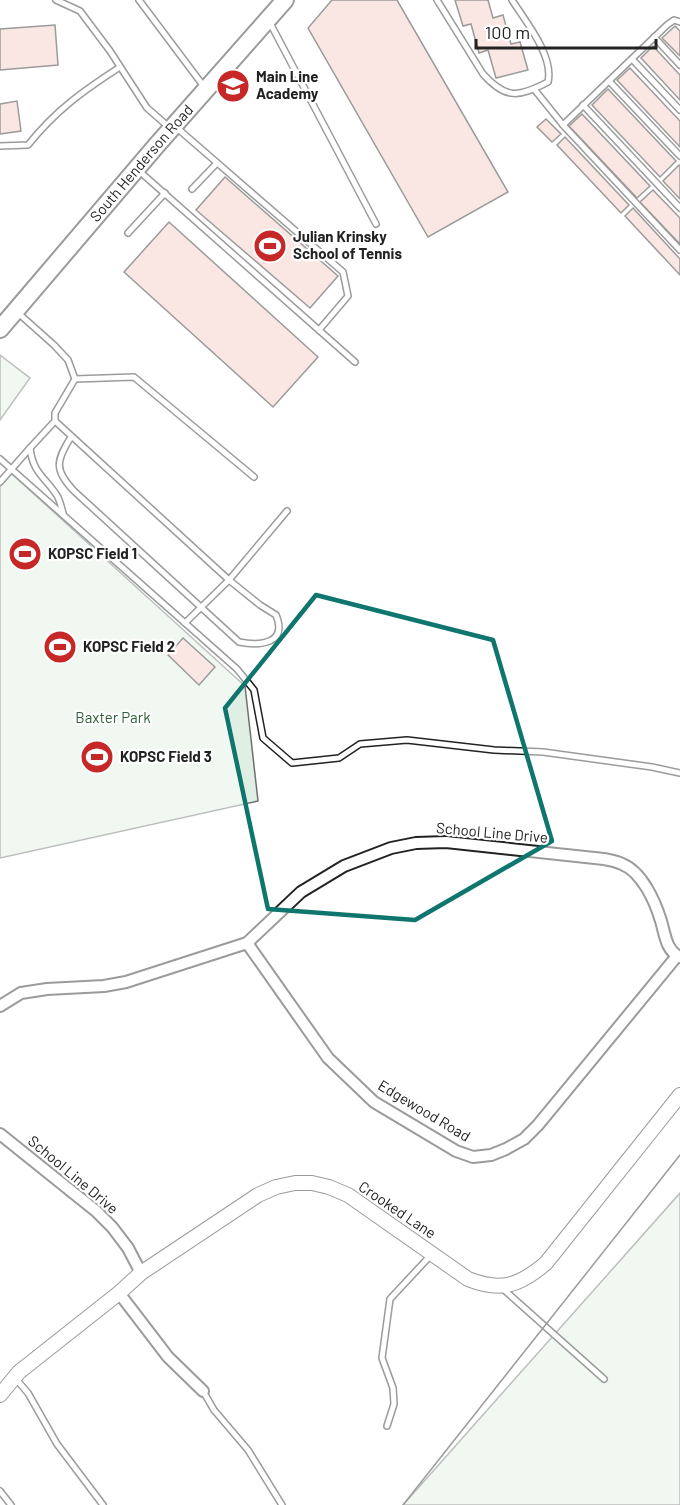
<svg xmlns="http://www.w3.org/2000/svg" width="680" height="1505" font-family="Barlow,sans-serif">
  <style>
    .green { fill: #e0efe3; stroke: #6f6f6f; stroke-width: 1.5 }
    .building { fill: #f3c9c0; stroke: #222; stroke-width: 1.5 }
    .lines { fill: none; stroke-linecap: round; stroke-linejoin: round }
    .service-casing { stroke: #222; stroke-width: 8 }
    .minor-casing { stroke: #222; stroke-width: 14 }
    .tertiary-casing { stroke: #222; stroke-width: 16 }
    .primary-casing { stroke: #222; stroke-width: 20 }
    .service { stroke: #fff; stroke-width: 5 }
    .minor { stroke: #fff; stroke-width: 10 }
    .tertiary { stroke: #fff; stroke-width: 14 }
    .primary { stroke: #fff; stroke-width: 16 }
    .tram { stroke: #222; stroke-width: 1.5 }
    .marked { fill: none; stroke: #0f766e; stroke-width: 4.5; stroke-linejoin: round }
    .labels { text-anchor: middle; stroke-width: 4.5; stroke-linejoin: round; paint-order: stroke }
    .poi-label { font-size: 15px; font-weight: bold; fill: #222; stroke: #fff; text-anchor: start }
    .street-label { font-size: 15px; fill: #222; stroke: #fff }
    .park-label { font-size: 15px; fill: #2f5e38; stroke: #fff }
  </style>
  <rect width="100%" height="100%" fill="#fff"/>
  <g class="green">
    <path d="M0,355L30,378L0,420Z"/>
    <path d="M12,474L245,686L258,801L0,858V478Z"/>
    <path d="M680,1193V1505H403Z"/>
  </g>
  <g class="building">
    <path d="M332,0H397L508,192L428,237L308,28Z"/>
    <path d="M455,0H488L493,18L503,15L511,44L520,42L528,70L496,78L488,50L479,53L471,24L463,26Z"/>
    <path d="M55,25L58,65L0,70V29Z"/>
    <path d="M675,26L680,31V56L662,38Z"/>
    <path d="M653,46L680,75V100L641,58Z"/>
    <path d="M630,68L680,121V147L617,80Z"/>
    <path d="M608,89L676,161L660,177L592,105Z"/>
    <path d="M17,101L21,131L0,134V104Z"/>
    <path d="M582,114L650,186L637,198L569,126Z"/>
    <path d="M546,119L561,134L552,142L537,127Z"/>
    <path d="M565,137L629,205L621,213L557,145Z"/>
    <path d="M679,165L680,166V199L663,181Z"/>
    <path d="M225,177L338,276L310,308L196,210Z"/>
    <path d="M653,190L680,218V244L640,202Z"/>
    <path d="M633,208L680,259V275L625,216Z"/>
    <path d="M169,222L318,357L273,407L124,272Z"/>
    <path d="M183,638L215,667L199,685L168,655Z"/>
  </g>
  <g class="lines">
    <g class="service-casing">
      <g id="service">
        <path d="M56,0L80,11L110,51L147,108L170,128"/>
        <path d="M139,0L205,88"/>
        <path d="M437,0L483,74C506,100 519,97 548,82C554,56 526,22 512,0"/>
        <path d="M269,21L376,224"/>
        <path d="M654,37L680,65"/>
        <path d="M632,59L680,110"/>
        <path d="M609,81L680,156"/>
        <path d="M534,89L563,125L680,250"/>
        <path d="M583,105L680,208"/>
        <path d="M563,125L667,25L674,20L680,22"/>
        <path d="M177,128L343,272L348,296L319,330"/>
        <path d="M0,146L28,145C56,110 83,91 120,67"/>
        <path d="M138,170L355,362"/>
        <path d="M192,189L217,163"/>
        <path d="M128,233L165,193"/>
        <path d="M17,312L54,345L68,360L75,379L134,377L254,477"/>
        <path d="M55,421L30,448C33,473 44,476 56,494C60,499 61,507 63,513"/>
        <path d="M71,437C56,461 54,470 74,491L239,642C260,646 288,644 276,615L260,605L229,580L55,421V413L75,379"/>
        <path d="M0,459L237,669L254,690L263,738L292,763L339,758L360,744L407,740L494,750L543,752L652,767L680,773"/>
        <path d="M0,482L30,448"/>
        <path d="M185,623L229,580L287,511"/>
        <path d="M502,1288L604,1379"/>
        <path d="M16,1379L28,1393L57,1444L103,1505"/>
        <path d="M203,1391L214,1410L248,1450L282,1505"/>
        <path d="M387,1426L394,1404L393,1388L382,1358L390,1299L431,1255"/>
        <path d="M0,1491L11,1505"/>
      </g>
    </g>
    <g class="minor-casing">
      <g id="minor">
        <path d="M247,943L328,1058L374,1102L456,1151L473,1157L491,1155L506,1149L524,1139L538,1125L677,956"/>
        <path d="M0,1006L21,993L47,989L104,986L126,982L247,943L301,892L344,866L391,848L416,843L446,842L604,859C610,860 616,861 622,864C642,872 655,901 661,921C665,934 666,951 680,957"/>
        <path d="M0,1134L96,1211L112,1227L128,1248L141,1273"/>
        <path d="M119,1293L168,1357L203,1391"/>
      </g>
    </g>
    <g class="tertiary-casing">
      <path id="tertiary" d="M0,1395L19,1372L119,1293L141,1273L258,1195L276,1187L295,1183H312L329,1187L348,1195L468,1279C501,1292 519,1286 546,1263L680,1095"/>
    </g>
    <g class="primary-casing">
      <g id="primary">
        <path id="s1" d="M0,329L156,146L285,0"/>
      </g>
    </g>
    <use href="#service" class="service"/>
    <use href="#minor" class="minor"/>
    <use href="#tertiary" class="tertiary"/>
    <use href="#primary" class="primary"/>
    <path class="tram" d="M403,1505L680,1155"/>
  </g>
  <path d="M0 0H680V1505H0ZM316,595L493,640L552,841L415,920L268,909L225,708Z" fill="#fff" fill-opacity=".55" fill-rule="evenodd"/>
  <path class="marked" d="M316,595L493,640L552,841L415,920L268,909L225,708Z"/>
  <defs>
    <g id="school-disc" transform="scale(1.725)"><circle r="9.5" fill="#c62828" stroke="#fff"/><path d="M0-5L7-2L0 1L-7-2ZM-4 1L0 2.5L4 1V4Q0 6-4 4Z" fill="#fff"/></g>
    <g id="stadium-disc" transform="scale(1.725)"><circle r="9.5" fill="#c62828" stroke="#fff"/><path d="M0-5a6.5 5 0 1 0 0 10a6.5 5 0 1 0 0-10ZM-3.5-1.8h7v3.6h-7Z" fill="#fff"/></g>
  </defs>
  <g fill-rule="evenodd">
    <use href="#school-disc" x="233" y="86"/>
    <use href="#stadium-disc" x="270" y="246"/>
    <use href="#stadium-disc" x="25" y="554"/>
    <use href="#stadium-disc" x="60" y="647"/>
    <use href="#stadium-disc" x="97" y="757"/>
  </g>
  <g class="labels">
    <g class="poi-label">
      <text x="256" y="82">Main Line<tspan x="256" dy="17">Academy</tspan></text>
      <text x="293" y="242">Julian Krinsky<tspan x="293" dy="17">School of Tennis</tspan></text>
      <text x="48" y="559">KOPSC Field 1</text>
      <text x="83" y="652">KOPSC Field 2</text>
      <text x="120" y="762">KOPSC Field 3</text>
    </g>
    <g class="street-label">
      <text dy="5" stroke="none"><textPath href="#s1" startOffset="218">South Henderson Road</textPath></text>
      <text transform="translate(492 833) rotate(5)" y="5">School Line Drive</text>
      <text transform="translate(424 1111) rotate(31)" y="5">Edgewood Road</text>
      <text transform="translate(73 1175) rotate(40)" y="5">School Line Drive</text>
      <text transform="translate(397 1210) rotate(34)" y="5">Crooked Lane</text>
    </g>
    <g class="park-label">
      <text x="113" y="723">Baxter Park</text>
    </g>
  </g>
  <path d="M476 39v9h180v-9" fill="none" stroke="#222222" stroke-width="3"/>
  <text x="485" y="39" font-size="18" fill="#222222" stroke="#ffffff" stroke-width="4.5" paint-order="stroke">100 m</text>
</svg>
